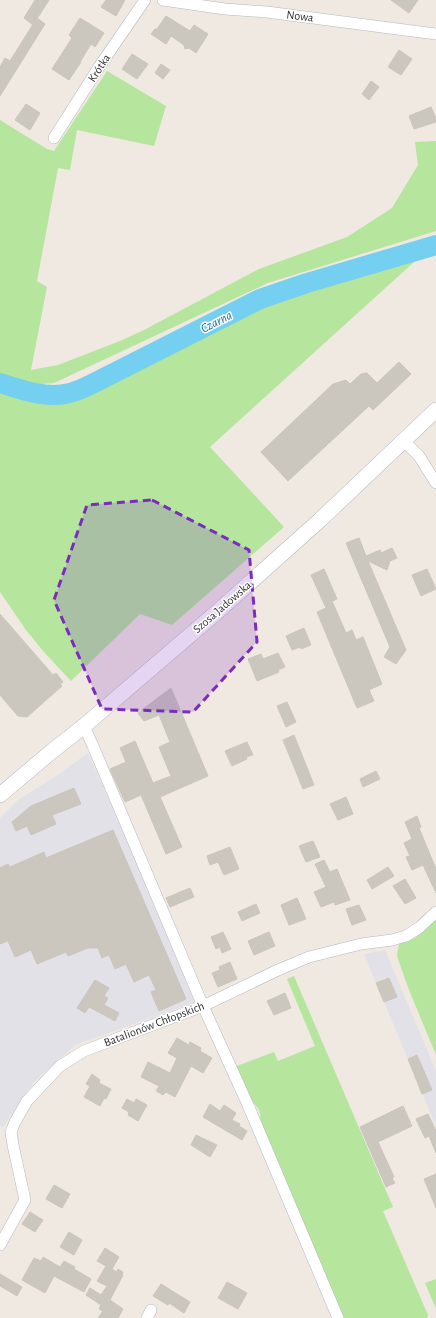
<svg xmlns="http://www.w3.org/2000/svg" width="436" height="1318" font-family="'Alegreya Sans',sans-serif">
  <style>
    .industrial { fill: #e3e1e8 }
    .green { fill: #b6e59e }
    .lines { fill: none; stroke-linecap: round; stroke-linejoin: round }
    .river { stroke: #75cff0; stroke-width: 20 }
    .building { fill: #cbc7bf; stroke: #cbc5ba }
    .minor-casing { stroke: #b4b7c1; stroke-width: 12 }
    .secondary-casing { stroke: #b4b7c1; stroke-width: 16 }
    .minor { stroke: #fff; stroke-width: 11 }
    .secondary { stroke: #fff; stroke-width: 15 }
    .marked { fill: #7b2cbf; fill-opacity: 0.2; stroke: #7b2cbf; stroke-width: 3; stroke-dasharray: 8 5; stroke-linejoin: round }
    .labels { text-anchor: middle; stroke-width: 3; stroke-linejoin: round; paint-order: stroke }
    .street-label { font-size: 12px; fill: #2e2e2e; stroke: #fff }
    .water-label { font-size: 13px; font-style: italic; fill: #0d6fa3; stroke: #fff }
  </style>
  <rect width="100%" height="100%" fill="#efe9e1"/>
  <g class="industrial">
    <path d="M88,753L198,1001L75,1045L33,1083L3,1127L0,1125V818L18,800L59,774Z"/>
    <path d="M385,950L436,1071V1126L364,954Z"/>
  </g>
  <g class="green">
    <path d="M107,71L166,106L154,146L77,130L70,170L58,168L37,281L47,287L31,370L58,365L120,341L144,330L259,269L347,237L392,208L418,165L415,142L436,141V231L268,283L54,383L27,385L0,378V120L47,149L54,151Z"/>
    <path d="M424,253L210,447L284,527L172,625L140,614L71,681L43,651L26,630L0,592V392C22,399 45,403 68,399C76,397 84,394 92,391L262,304Z"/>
    <path d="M436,920V1055L409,990L399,962L397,955L399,944L415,938Z"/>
    <path d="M294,976L393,1207L383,1211L428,1315L427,1318H343L260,1119C262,1112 257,1106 252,1102L234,1067L274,1052L278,1061L315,1046L287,979Z"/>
    <path d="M436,1279V1309L425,1283Z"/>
  </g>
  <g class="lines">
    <path class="river" d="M0,383C22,390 46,399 70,393C77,391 84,388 90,385L260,299L307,283L436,245"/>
  </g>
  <g class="building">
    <path d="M35,0H49L33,25L24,18Z"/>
    <path d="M106,0H125L116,16L101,7Z"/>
    <path d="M391,0H418L409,13Z"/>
    <path d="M166,16L190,31L194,25L208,34L196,53L189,48L185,49L184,45L171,36L166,44L151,34L155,29H157Z"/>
    <path d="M37,18L45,24L0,96V67L5,58L10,61Z"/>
    <path d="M80,18L104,33L95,47L91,44L80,62H81L69,80L52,69L72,38L69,35Z"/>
    <path d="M399,50L412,59L401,75L388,67Z"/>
    <path d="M132,54L148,64L137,79L122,69Z"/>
    <path d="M161,64L170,70L163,79L155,73Z"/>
    <path d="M371,81L379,87L369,100L362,94Z"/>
    <path d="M26,104L40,113L30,130L15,120Z"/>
    <path d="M431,107L436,118V122L414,129L409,116Z"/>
    <path d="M399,362L411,374L373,410L369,406L288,481L261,452L333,384L346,380L350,384L361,374L367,373L377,383Z"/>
    <path d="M359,538L366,556L380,550L381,553L392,548L397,558L390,561L387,570L368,561L406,650L396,664L384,657L390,647L346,543Z"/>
    <path d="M324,569L337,599L332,601L346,633L352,630L356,640L363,637L382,684L369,690L374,701L357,708L317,612L326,608L311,575Z"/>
    <path d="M427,569L436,589L421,596L412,575Z"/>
    <path d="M0,614L53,675L56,673L63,682L60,684L62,686L27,717L18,716L0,695Z"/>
    <path d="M304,628L311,645L301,649L300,647L292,650L286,636Z"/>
    <path d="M278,653L285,667L278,670L279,672L257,681L248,659L261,654L263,659Z"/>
    <path d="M171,688L208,776L160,797L182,847L166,854L141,795L125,802L110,769L126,762L120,748L135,741L153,783L171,776L159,747L170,742L159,715L144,721L138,713Z"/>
    <path d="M287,702L296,722L286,727L277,706Z"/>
    <path d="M294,735L314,785L303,789L283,740Z"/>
    <path d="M247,742L253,755L246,757L247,759L232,766L225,751Z"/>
    <path d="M376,771L380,779L363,787L360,779Z"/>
    <path d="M74,788L81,804L52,815L56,824L31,835L27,826L16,831L12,822L31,806Z"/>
    <path d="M346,797L353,814L338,820L330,804Z"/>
    <path d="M417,816L421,827L419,828L436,869V893L423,865L412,870L406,857L410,856L404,843L412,839L405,822Z"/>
    <path d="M113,830L186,999L159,1011L151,992L156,990L149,975L134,982L126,964L115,969L109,955L102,958L98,948H88L68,956L66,952L37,964L31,950L15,957L8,941L0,944V868L8,864L10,867L44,852L46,858Z"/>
    <path d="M313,841L320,857L306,862L299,846Z"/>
    <path d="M230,847L239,869L224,875L218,862L210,865L207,856Z"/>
    <path d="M324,860L330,872L337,869L350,900L335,905L334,902L321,907L314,892L326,887L315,864Z"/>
    <path d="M388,867L394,876L372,889L367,880Z"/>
    <path d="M405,879L416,898L405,904L393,886Z"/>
    <path d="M190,888L194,897L170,907L166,898Z"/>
    <path d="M297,898L306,919L289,925L281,905Z"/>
    <path d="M256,904L260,913L242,921L238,912Z"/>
    <path d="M359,905L366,920L352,925L346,909Z"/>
    <path d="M223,932L231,949L222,953L220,947L216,949L211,937Z"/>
    <path d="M269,932L275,946L254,955L248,941Z"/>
    <path d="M230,962L237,979L218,987L212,973L220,970L219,967Z"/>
    <path d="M389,978L397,997L384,1002L376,983Z"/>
    <path d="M95,980L109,988L104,996L108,998L104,1005L119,1013L115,1021L89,1007L85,1013L77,1008Z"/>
    <path d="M285,993L291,1008L274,1015L267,1001Z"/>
    <path d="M177,1038L189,1045L190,1042L201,1048L200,1051L212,1058L203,1073L191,1066L175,1097L166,1092L163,1095L156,1091L159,1086L141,1077L148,1062L170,1073L177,1058L168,1053Z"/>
    <path d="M417,1055L432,1090L422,1094L408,1059Z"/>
    <path d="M92,1074L100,1080L99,1083L111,1089L106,1099L104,1098L100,1106L84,1097L90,1086L86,1084Z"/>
    <path d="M127,1099L134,1103L136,1099L147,1105L138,1121L128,1115L129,1112L122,1108Z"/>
    <path d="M210,1104L220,1111L224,1105L236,1113L232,1120L240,1124L239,1126L247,1131L242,1140L203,1117Z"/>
    <path d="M403,1106L412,1126L378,1142L394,1177L392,1178L395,1183L386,1187L360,1127Z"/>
    <path d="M428,1114L436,1131V1153L429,1136L425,1138L416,1119Z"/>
    <path d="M196,1135L217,1145L210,1157L191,1145Z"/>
    <path d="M436,1174V1208L424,1179Z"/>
    <path d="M54,1185L70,1194L62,1208L46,1199Z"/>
    <path d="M30,1212L43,1220L35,1232L22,1224Z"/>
    <path d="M69,1232L82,1240L74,1255L60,1247Z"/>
    <path d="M105,1248L119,1257L112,1269L117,1272L118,1269L123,1272L122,1275H123L110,1300L123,1309L118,1318H98L103,1311L99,1309L101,1305L86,1295L90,1288L101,1295L107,1286L97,1281L106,1266L97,1261Z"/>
    <path d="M43,1257L60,1267L64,1261L75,1267L74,1269L91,1279L84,1292L54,1276L45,1293L22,1280L34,1258L41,1261Z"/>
    <path d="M0,1274L22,1287L17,1296L0,1286Z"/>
    <path d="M227,1282L247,1293L238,1309L218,1298Z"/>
    <path d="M161,1284L190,1302L184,1313L169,1303L168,1305L153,1296Z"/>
  </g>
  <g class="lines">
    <g class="minor-casing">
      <g id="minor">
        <path d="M163,0L225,9L267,12L436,34"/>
        <path d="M54,138L99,67L145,0"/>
        <path d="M404,441L419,456L436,483"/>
        <path d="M84,726L93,746L203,1006L248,1105L338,1318"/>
        <path d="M0,1245L25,1200L13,1145L11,1132L15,1122L27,1101L60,1066L84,1051L203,1006L278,970L309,957L361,944L392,940L406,936L420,927L436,912"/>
        <path d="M147,1318L151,1310"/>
      </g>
    </g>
    <g class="secondary-casing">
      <path id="secondary" d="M0,795L51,752L84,726L217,612L320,520L436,410"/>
    </g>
    <use href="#minor" class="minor"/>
    <use href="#secondary" class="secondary"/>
  </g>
  <path class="marked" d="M152,500L249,550L257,642L193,712L102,709L54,600L87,505Z"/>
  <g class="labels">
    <g class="street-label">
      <text transform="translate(300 16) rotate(7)" y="4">Nowa</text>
      <text transform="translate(99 68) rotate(-57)" y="4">Krótka</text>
      <text transform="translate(222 607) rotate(-41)" y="4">Szosa Jadowska</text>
      <text transform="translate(154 1024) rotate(-21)" y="4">Batalionów Chłopskich</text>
    </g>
    <g class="water-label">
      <text transform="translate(216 321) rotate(-27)" y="5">Czarna</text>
    </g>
  </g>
</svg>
